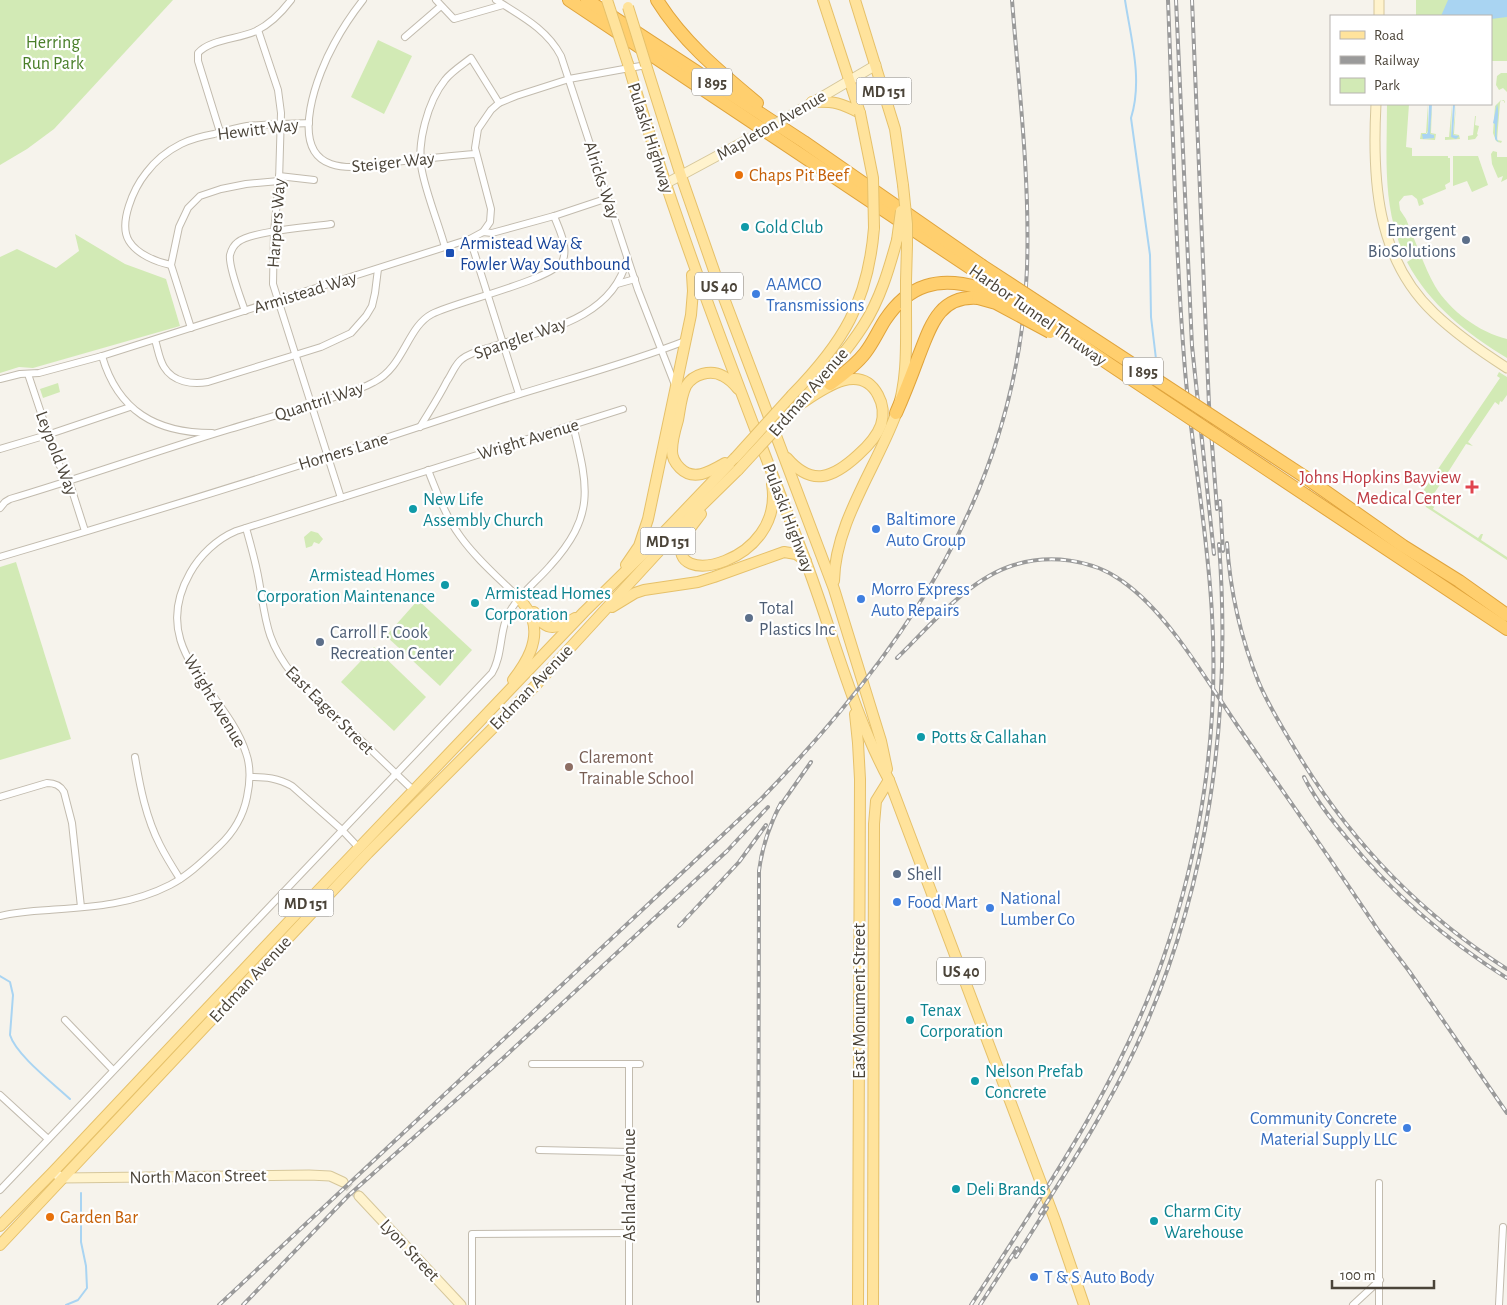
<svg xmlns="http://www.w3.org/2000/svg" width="1507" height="1305" font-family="'Alegreya Sans',sans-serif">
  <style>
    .green { fill: #d2eab5 }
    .water { fill: #a9d4f2 }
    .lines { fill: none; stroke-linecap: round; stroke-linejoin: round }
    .stream { stroke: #a9d4f2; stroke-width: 2 }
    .secondary-tunnel { stroke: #d4d0c8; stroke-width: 9; stroke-dasharray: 9 4.5; stroke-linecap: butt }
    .street-casing { stroke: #c2bbae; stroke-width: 8 }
    .secondary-casing { stroke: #d6c79b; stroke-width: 11 }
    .primary-casing { stroke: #e6c16a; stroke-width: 12 }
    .highway-casing { stroke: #e0a43c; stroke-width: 14 }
    .street { stroke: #fff; stroke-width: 6 }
    .secondary { stroke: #fff3cd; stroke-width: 9 }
    .primary { stroke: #ffe39c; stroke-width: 10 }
    .highway { stroke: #ffcf6e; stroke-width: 12 }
    .rail-casing { stroke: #9a9a9a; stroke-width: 4 }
    .rail { stroke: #fff; stroke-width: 2; stroke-dasharray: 5.5; stroke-linecap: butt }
    .secondary-bridge-casing { stroke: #d6c79b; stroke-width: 11; stroke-linecap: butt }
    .primary-bridge-casing { stroke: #e6c16a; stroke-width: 12; stroke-linecap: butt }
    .highway-bridge-casing { stroke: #e0a43c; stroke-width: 14; stroke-linecap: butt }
    .secondary-bridge { stroke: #fff3cd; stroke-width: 9 }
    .primary-bridge { stroke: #ffe39c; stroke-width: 10 }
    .highway-bridge { stroke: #ffcf6e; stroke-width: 12 }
    .food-dot { fill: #e8710a; stroke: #fff; stroke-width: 2 }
    .culture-dot { fill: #0f9aa8; stroke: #fff; stroke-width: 2 }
    .service-dot { fill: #5c6f8a; stroke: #fff; stroke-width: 2 }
    .transit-dot { fill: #1a4fb4; stroke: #fff; stroke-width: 2 }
    .shop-dot { fill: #3f7fe0; stroke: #fff; stroke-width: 2 }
    .health-dot { fill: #e0444e; stroke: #fff; stroke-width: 2 }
    .education-dot { fill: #8d6e63; stroke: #fff; stroke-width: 2 }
    .labels { text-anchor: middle; stroke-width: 4.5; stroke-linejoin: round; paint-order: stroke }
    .shield { fill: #fff; stroke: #817c74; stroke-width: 1 }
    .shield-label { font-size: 16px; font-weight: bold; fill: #4b4439 }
    .park-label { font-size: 18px; fill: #4a7f2a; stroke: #fff }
    .street-label { font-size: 18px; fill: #4b4439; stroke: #fff }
    .food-label { font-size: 18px; fill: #c56008; stroke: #fff; text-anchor: start }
    .culture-label { font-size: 18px; fill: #0d838f; stroke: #fff; text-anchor: start }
    .service-label { font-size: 18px; fill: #4e5e75; stroke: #fff; text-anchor: start }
    .transit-label { font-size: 18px; fill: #164399; stroke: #fff; text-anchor: start }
    .shop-label { font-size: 18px; fill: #366cbe; stroke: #fff; text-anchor: start }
    .health-label { font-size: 18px; fill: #be3a42; stroke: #fff; text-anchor: end }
    .education-label { font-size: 18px; fill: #785e54; stroke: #fff; text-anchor: start }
  </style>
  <rect width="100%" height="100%" fill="#f6f3ec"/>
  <g class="green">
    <path d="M0,0H173L54,129L27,149L0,165Z"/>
    <path d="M1416,0H1507V61H1491V16H1416Z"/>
    <path d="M378,40L412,56L384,114L351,97Z"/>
    <path d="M1501,73H1507V92L1503,88L1499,90L1496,85L1497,76Z"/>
    <path d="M1501,100H1504L1505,102L1504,103V101L1501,100L1500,103L1497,140L1502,141L1501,143L1496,141L1493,133L1495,106Z"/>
    <path d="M1387,104H1409L1406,147L1412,148V156H1448V158H1450V182L1445,185L1446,189L1422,199L1424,204L1419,206L1417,199L1412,195L1404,196L1399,202L1400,210L1406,219L1419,251L1406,257C1402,252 1399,243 1397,236C1383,194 1387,148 1387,104Z"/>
    <path d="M1428,104V131L1423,139L1432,138L1434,135L1429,134L1432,104L1431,133L1436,134L1435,140L1420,139L1421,133H1426Z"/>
    <path d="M1452,104L1451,137L1458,136L1453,135V132L1456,104L1454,134L1459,135L1460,139L1445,140V137H1449Z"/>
    <path d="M1475,116H1476L1475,125L1479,126L1477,134L1478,135L1475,139L1468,140V136L1473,135Z"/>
    <path d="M1493,151L1497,152V157H1507V179L1501,182L1503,176L1498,178L1492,164L1491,154Z"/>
    <path d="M1453,156H1478L1488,185L1472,192L1467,181L1453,186Z"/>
    <path d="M75,234L125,264L166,279L180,326L33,368L19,367L0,373V257L17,249L56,268L79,251Z"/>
    <path d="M1420,254C1425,265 1429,276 1435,286C1450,311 1479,332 1507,339V358C1466,333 1430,305 1407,262Z"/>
    <path d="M1499,372L1507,377V395L1502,402L1500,401L1499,405L1495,402L1468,442L1473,446L1466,444L1445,477L1449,482L1443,480L1431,498L1436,503L1433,509L1478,538L1481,534H1483L1481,540L1507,557V560L1426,507L1421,494L1500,378L1497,376Z"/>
    <path d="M58,383L60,392L43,398L40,389Z"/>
    <path d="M311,531L318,533L323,539L319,544L314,542L312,546L306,548L304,537Z"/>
    <path d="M16,562L71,739L0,760V567Z"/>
    <path d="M418,600L472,650L440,686L386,636Z"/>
    <path d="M374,647L426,697L394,731L341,682Z"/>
  </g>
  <g class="water">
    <path d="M1448,0H1507V17L1491,19V16H1441Z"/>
    <path d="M1429,104H1432L1430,134L1434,135V138L1423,139L1422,134H1427L1428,131Z"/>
    <path d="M1453,104H1455L1453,135L1459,136L1456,139L1451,137Z"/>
    <path d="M1497,104C1501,116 1493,134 1499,143L1495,139V124L1493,123Z"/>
  </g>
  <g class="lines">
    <g class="stream">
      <path d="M1125,0C1131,39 1143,80 1131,118L1150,255L1151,317L1156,359"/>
      <path d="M0,976L10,982L13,995L10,1035C16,1055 54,1084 70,1099"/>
      <path d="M66,1305L78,1300L87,1288L86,1266L81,1242V1193"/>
    </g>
    <path class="secondary-tunnel" d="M343,1182L359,1196"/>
    <g class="street-casing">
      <g id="street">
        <path d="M363,0C352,14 342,29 334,44C319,71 287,149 331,164C352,171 375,164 395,162C422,159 449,156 475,154"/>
        <path d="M436,0L454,19L503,5"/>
        <path d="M496,0C521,16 547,29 561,56L638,290L675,385"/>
        <path d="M258,30L278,90L281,113L279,181L274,232L273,284L341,498"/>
        <path d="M405,37L441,6"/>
        <path d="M220,132L198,61V53C210,39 240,39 256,31C270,24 282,12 291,0"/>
        <path d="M279,176L314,180"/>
        <path d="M483,232L490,222L491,209L475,148L478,129L491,110L499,103L516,96L569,79L646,65"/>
        <path d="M470,239L519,394"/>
        <path d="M445,247C438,222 427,196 422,171C416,144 428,101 445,80C451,72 462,65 471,58L499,103"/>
        <path d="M171,265C156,262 137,254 129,241C118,223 134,188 146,173C155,161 167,151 181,144C191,139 203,136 214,134C225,131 236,128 247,126C268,124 288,124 309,123"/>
        <path d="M617,284L635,279"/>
        <path d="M245,311C241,299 228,266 230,255C231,251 234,245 238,242C252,231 312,227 331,224"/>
        <path d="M191,328L171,265L179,227L188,208L200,196L221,189L246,184L279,181"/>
        <path d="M155,340C158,349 159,359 164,367C173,382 192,385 208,382L321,347L351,333L366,316L372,306L375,293L378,269"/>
        <path d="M102,356C118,411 156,433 212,433"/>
        <path d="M28,374L57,461L69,481L85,531"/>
        <path d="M0,379L20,374L39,373L102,356L470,239L483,232L492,233L554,216L608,198"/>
        <path d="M420,427C429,412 439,397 447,381C452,374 455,364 462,359C471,352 486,349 497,345C547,330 613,318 627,259"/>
        <path d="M0,449L47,435L130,407"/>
        <path d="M428,470C437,493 446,517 460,536C477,560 499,578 519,598"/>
        <path d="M0,508L5,502L10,499C84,477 157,451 230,429C263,419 296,410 328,399C344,394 360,390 374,382C404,367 407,327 432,314C455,302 556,279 563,260C568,246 559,229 554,216"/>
        <path d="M246,528C251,546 256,563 259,581C266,621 266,641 293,675L414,791"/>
        <path d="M0,557C167,508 333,456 498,401C560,381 624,365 685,341"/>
        <path d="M135,757C140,787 146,818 160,845C166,857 173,868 180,879"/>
        <path d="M250,777C266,777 278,778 292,786L342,830L359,848"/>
        <path d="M0,797L47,783C55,783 60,785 64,792L72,823L81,907"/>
        <path d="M0,916C16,912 32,911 49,910C91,907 131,905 170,885C189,875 204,860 219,846C234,832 243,817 247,797C250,783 251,767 246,753C226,690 146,651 190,573C200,555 217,539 236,531L623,409"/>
        <path d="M65,1020L113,1070"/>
        <path d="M532,1064H640"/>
        <path d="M0,1095L48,1139"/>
        <path d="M539,1150L629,1152"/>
        <path d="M1379,1183V1305"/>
        <path d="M0,1190L492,673C504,653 498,628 512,608C522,592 538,580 550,566C596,515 588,487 573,425"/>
        <path d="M472,1305V1234L629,1233"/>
        <path d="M629,1305V1064"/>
        <path d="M1353,1305L1380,1280"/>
        <path d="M1499,1305L1503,1227"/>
      </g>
    </g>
    <g class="secondary-casing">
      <g id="secondary">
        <path d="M1379,16V0"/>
        <path d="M1376,104C1372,179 1376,258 1434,313C1456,334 1482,352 1507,368"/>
        <path d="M791,115L876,65"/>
        <path d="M665,184L756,135"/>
        <path d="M53,1172L62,1178L309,1175L330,1176L343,1182"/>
        <path d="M359,1196L461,1305"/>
      </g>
    </g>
    <g class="primary-casing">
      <g id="primary">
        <path d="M823,0L860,113"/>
        <path d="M855,0L895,129L903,185"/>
        <path d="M628,64C677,231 741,392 803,554C832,629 851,709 889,780L1055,1220L1084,1305"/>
        <path d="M646,65L681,176L719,285L834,589L881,741L887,769"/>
        <path d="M812,102C834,101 841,103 860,113"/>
        <path d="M906,281L907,245"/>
        <path d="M792,395C843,343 868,302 874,228"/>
        <path d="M807,395C827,373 847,351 863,326C880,300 889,269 897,240"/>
        <path d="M787,458C812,487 833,478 858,455C867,447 877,436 881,425C884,415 883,404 878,395C859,359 818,393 796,407"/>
        <path d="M725,463C711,471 694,482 680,468C675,463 672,457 672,451C672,440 675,430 678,420C680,410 681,396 686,386C693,374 711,369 723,376C729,379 734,384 738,389"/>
        <path d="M701,514C695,522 687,531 683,540C664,590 785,564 772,484"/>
        <path d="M626,565L639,546L648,519L691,315L693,291L692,275"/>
        <path d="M834,581C835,523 876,468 896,414C908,381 906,343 906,308"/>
        <path d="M612,607L635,593L644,590L698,582L714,577L784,552L796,554L806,561"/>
        <path d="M534,612C546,633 557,629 575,618"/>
        <path d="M513,680C526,663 540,641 532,618C529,611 524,604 519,598"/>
        <path d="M855,714L858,743L860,779L858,1305"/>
        <path d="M0,1226L53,1172L312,897L584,612L644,553L735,458"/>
        <path d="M0,1245L368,853L535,686L693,514L738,470"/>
        <path d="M873,1305L874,824L876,801L889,780"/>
      </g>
    </g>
    <g class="highway-casing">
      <g id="highway">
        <path d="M569,0L981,275"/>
        <path d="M587,0L804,142L981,265"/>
        <path d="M657,0C683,42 720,72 757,103"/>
        <path d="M830,384C842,375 855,366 865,353C873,343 878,331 885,320C909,284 939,276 979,288"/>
        <path d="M896,413C904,395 911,377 918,358C930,328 938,295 978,298"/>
        <path d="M1305,477L1403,546L1459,581L1507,615"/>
        <path d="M1307,496L1507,629"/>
      </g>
    </g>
    <use href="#street" class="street"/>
    <use href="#secondary" class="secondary"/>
    <use href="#primary" class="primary"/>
    <use href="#highway" class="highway"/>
    <g class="rail-casing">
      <g id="rail">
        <path d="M1176,0L1192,346L1214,554"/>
        <path d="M1192,0L1209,405L1217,509"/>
        <path d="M1220,501L1223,551"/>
        <path d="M1227,543C1230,591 1241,639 1259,683C1268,704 1280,724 1292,744C1345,835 1417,912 1507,969"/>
        <path d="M897,658C930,626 968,579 1014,565C1049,554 1092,559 1122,581C1168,613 1205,678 1237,725C1284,793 1332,861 1378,930L1409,971L1507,1113"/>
        <path d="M1304,777C1315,799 1330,818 1346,837C1391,892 1446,940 1507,978"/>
        <path d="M778,809L811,762"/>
        <path d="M679,926L739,862L766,825"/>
        <path d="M1040,1213C1074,1160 1108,1107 1135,1049C1209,891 1232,717 1219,544"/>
        <path d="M1016,1257L1047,1208"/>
        <path d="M758,1301L759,871C762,846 769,826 781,803"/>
        <path d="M219,1305L761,799C907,649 1019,485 1027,268C1030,179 1019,89 1012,0"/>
        <path d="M243,1305L349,1195L501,1060L727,851L768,807"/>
        <path d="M971,1305C1043,1194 1119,1085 1163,959C1201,849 1219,731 1212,615C1208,533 1192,452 1185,370C1175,247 1173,123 1168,0"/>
        <path d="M980,1305L1017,1248"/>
      </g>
    </g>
    <use href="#rail" class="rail"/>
    <g class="secondary-bridge-casing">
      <path id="secondary-bridge" d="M756,135L791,115"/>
    </g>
    <g class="primary-bridge-casing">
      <g id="primary-bridge">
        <path d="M607,0L628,64"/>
        <path d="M628,7L646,65"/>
        <path d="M860,113L873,178L874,228"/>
        <path d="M903,185L907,224V245"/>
        <path d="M897,240L901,211"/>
        <path d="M906,308V281"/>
        <path d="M735,458L792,395"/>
        <path d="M738,470L796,407"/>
      </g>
    </g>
    <g class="highway-bridge-casing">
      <g id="highway-bridge">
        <path d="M981,265L1305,477"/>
        <path d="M981,275L1109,364L1307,496"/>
        <path d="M979,288L1012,306"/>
        <path d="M978,298L996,303L1050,332"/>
      </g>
    </g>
    <use href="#secondary-bridge" class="secondary-bridge"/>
    <use href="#primary-bridge" class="primary-bridge"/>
    <use href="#highway-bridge" class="highway-bridge"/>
  </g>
  <g class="food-dot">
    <circle cx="739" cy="175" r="5"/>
    <circle cx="50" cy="1217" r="5"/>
  </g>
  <g class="culture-dot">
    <circle cx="745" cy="227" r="5"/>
    <circle cx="413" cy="509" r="5"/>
    <circle cx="445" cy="585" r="5"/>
    <circle cx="475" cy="603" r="5"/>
    <circle cx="921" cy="737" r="5"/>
    <circle cx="910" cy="1020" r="5"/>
    <circle cx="975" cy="1081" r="5"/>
    <circle cx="956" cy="1189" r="5"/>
    <circle cx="1154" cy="1221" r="5"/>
  </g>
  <g class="service-dot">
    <circle cx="1466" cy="240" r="5"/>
    <circle cx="749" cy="618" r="5"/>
    <circle cx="320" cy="642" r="5"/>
    <circle cx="897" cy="874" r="5"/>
  </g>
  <rect class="transit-dot" x="445" y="248" width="10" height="10" rx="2.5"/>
  <g class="shop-dot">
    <circle cx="756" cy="294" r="5"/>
    <circle cx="876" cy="529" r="5"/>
    <circle cx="861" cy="599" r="5"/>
    <circle cx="897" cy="902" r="5"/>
    <circle cx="990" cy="908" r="5"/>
    <circle cx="1407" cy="1128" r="5"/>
    <circle cx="1034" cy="1277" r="5"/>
  </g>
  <path class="health-dot" d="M1469.5 479.5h5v5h5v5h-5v5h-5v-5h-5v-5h5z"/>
  <circle class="education-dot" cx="569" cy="767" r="5"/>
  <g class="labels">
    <g class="shield">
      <rect x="692" y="68.5" width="40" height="27" rx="4"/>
      <rect x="856.5" y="77.5" width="55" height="27" rx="4"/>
      <rect x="695" y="272.5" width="48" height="27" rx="4"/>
      <rect x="1123" y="357.5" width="40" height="27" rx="4"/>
      <rect x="640.5" y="527.5" width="55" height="27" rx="4"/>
      <rect x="278.5" y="889.5" width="55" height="27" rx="4"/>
      <rect x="937" y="957.5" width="48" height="27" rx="4"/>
    </g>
    <g class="shield-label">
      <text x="712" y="88">I 895</text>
      <text x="884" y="97">MD 151</text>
      <text x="719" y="292">US 40</text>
      <text x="1143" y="377">I 895</text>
      <text x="668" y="547">MD 151</text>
      <text x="306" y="909">MD 151</text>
      <text x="961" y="977">US 40</text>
    </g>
    <g class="park-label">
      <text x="53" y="48">Herring<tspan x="53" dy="21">Run Park</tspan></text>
    </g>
    <g class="street-label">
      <text transform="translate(771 125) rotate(-30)" y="6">Mapleton Avenue</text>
      <text transform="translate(258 129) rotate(-7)" y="6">Hewitt Way</text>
      <text transform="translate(651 138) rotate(72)" y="6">Pulaski Highway</text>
      <text transform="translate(393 162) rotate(-6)" y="6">Steiger Way</text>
      <text transform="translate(602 180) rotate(72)" y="6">Alricks Way</text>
      <text transform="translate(276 223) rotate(-86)" y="6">Harpers Way</text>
      <text transform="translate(305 292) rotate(-17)" y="6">Armistead Way</text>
      <text transform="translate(1038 315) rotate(35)" y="6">Harbor Tunnel Thruway</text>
      <text transform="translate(520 338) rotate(-19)" y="6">Spangler Way</text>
      <text transform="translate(808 392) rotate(-49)" y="6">Erdman Avenue</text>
      <text transform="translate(319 401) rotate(-18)" y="6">Quantril Way</text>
      <text transform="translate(528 439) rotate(-17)" y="6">Wright Avenue</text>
      <text transform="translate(343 451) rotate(-17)" y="6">Horners Lane</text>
      <text transform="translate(57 453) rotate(69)" y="6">Leypold Way</text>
      <text transform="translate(789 518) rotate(69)" y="6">Pulaski Highway</text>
      <text transform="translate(531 687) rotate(-46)" y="6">Erdman Avenue</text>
      <text transform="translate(215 701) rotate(59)" y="6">Wright Avenue</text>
      <text transform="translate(330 710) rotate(45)" y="6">East Eager Street</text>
      <text transform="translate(250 979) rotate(-47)" y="6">Erdman Avenue</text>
      <text transform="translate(859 1001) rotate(-90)" y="6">East Monument Street</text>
      <text transform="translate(198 1176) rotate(-1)" y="6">North Macon Street</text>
      <text transform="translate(629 1185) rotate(-90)" y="6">Ashland Avenue</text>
      <text transform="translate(410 1250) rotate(47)" y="6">Lyon Street</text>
    </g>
    <g class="food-label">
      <text x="749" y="181">Chaps Pit Beef</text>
      <text x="60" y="1223">Garden Bar</text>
    </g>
    <g class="culture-label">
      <text x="755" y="233">Gold Club</text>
      <text x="423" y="505">New Life<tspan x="423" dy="21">Assembly Church</tspan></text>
      <text x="435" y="581" text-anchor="end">Armistead Homes<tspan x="435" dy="21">Corporation Maintenance</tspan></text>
      <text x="485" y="599">Armistead Homes<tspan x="485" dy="21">Corporation</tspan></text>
      <text x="931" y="743">Potts &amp; Callahan</text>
      <text x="920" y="1016">Tenax<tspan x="920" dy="21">Corporation</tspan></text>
      <text x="985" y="1077">Nelson Prefab<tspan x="985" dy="21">Concrete</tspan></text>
      <text x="966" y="1195">Deli Brands</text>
      <text x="1164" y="1217">Charm City<tspan x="1164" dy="21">Warehouse</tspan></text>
    </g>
    <g class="service-label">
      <text x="1456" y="236" text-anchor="end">Emergent<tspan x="1456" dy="21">BioSolutions</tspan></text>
      <text x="759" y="614">Total<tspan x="759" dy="21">Plastics Inc</tspan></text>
      <text x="330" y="638">Carroll F. Cook<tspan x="330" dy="21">Recreation Center</tspan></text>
      <text x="907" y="880">Shell</text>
    </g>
    <g class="transit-label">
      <text x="460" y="249">Armistead Way &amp;<tspan x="460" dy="21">Fowler Way Southbound</tspan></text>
    </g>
    <g class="shop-label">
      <text x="766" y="290">AAMCO<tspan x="766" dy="21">Transmissions</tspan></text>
      <text x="886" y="525">Baltimore<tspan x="886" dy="21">Auto Group</tspan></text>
      <text x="871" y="595">Morro Express<tspan x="871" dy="21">Auto Repairs</tspan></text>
      <text x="1000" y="904">National<tspan x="1000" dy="21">Lumber Co</tspan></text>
      <text x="907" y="908">Food Mart</text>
      <text x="1397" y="1124" text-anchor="end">Community Concrete<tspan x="1397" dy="21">Material Supply LLC</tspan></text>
      <text x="1044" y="1283">T &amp; S Auto Body</text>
    </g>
    <g class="health-label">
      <text x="1461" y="483">Johns Hopkins Bayview<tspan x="1461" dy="21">Medical Center</tspan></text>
    </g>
    <g class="education-label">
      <text x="579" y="763">Claremont<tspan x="579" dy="21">Trainable School</tspan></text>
    </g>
  </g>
  <rect x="1330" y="15" width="162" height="90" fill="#ffffff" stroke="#b7b4b0"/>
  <rect x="1340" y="31" width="25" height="8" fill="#ffe39c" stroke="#b7b4b0"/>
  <text x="1374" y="40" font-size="15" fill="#4b4439">Road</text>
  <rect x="1340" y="56" width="25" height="8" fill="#9a9a9a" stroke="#b7b4b0"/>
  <text x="1374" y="65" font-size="15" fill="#4b4439">Railway</text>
  <rect x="1340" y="78" width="25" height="15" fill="#d2eab5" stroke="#b7b4b0"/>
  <text x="1374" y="90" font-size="15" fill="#4b4439">Park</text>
  <path d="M1332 1280v8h102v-8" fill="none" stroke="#4b4439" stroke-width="2.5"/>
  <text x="1340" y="1280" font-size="15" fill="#4b4439" stroke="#ffffff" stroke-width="4" paint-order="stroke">100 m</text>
</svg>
